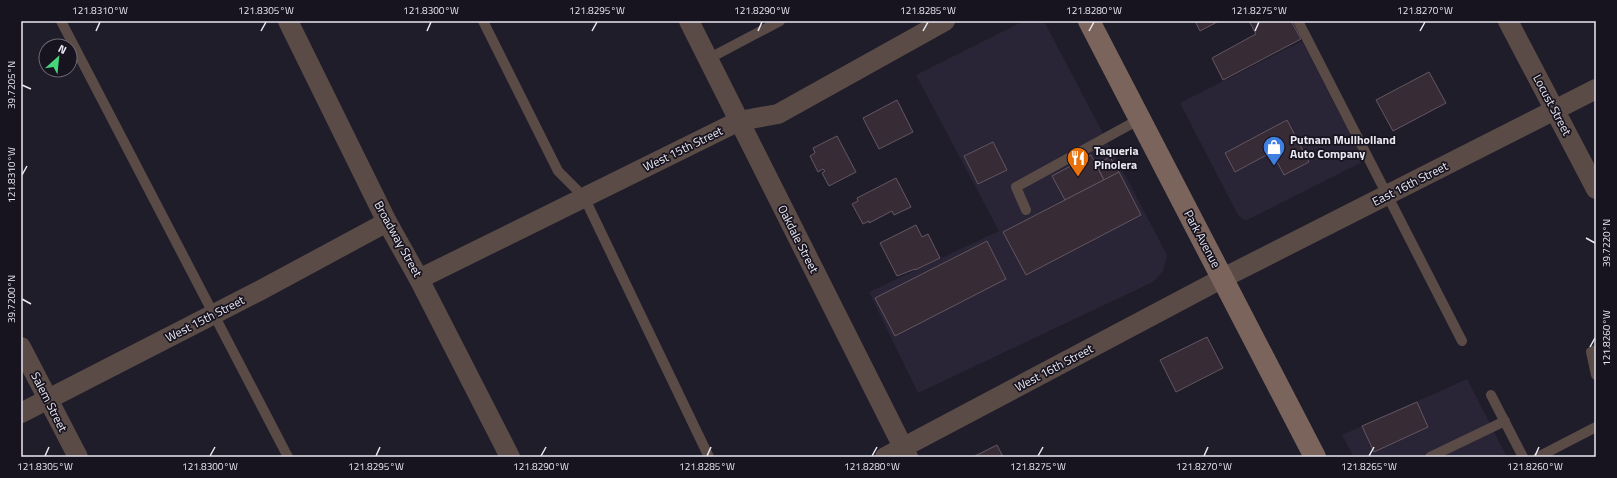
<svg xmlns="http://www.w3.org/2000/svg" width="1617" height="478" font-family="'Titillium Web',sans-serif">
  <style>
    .built { fill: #292436 }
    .building { fill: #372c36; stroke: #635662 }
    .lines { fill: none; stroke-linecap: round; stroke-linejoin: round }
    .service { stroke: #5a4b47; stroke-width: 10 }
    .minor { stroke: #5a4b47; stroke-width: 20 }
    .secondary { stroke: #7b645c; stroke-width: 22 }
    .ticks { fill: none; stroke: #eae8f1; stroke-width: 1.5 }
    .labels { text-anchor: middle; stroke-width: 3.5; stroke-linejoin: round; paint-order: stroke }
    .street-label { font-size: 12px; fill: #eae8f1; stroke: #171420 }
    .poi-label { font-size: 12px; font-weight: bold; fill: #eae8f1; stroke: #171420; text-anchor: start }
    .neatline { fill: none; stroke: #eae8f1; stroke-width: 1.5 }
    .ticks-label { font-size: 10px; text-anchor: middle; fill: #eae8f1 }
  </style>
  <rect width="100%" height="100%" fill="#201d2a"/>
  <g class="built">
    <path d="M1024,21L1045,23L1167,255L1163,271L1153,282L918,393L869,292L999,231L916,75Z"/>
    <path d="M1302,41L1364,161L1245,221L1238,215L1180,103Z"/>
    <path d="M1467,379L1507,457H1354L1342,435Z"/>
  </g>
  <g class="building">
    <path d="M1195,21H1219L1200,31Z"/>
    <path d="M1249,21H1291L1301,39L1223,80L1212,58L1256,34Z"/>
    <path d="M1429,72L1446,103L1393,131L1376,100Z"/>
    <path d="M897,100L913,132L879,149L863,118Z"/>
    <path d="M1287,120L1309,162L1284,175L1272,152L1235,172L1225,153Z"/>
    <path d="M837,136L856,172L829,186L822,173L825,171L823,169L818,172L810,156L815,153L813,148Z"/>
    <path d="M993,142L1007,170L978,184L964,156Z"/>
    <path d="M1091,155L1104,180L1065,200L1052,176Z"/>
    <path d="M1110,157L1119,172L1104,180L1096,164Z"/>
    <path d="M1119,172L1141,215L1026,275L1003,232Z"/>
    <path d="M896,178L911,207L894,215L892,211L869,223V221L863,224L852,204L858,201L857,198Z"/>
    <path d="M916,225L922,237L928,234L940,258L915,270V269L897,276L880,243Z"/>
    <path d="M987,241L1006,279L895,336L875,298Z"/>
    <path d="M1207,337L1223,368L1176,392L1160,360Z"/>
    <path d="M1417,402L1428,427L1374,452L1362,426Z"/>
    <path d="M997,445L1003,457H973Z"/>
  </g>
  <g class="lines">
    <g class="service">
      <path d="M61,21L288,457"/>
      <path d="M483,21L558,171L584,197L709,457"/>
      <path d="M1298,21L1462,341"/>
      <path d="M708,59L780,21"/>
      <path d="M1026,210L1016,187L1140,119"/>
      <path d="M1596,350L1591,352L1596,375"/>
      <path d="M1491,395L1523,457"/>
      <path d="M1430,457L1505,421"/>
      <path d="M1538,457L1596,427"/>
    </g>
    <g class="minor">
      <path d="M288,21L387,222L419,279L510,457"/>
      <path d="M689,21L908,457"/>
      <path d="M1508,21L1596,189"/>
      <path d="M419,279L739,121L778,114L945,21"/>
      <path d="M21,347L78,457"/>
      <path d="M21,413L259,291L387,222"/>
      <path d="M885,457L1223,278L1596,89"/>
    </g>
    <path class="secondary" d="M1089,21L1315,457"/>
  </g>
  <path class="ticks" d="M96,31L100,22M261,31L266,22M427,31L431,22M592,31L597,22M758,31L762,22M923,31L928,22M1089,31L1094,22M1255,31L1259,22M1420,31L1425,22M22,85L31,89M22,175L27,166M1586,238L1595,243M22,299L31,304M1590,347L1595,338M45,456L49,447M210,456L215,447M376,456L380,447M541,456L546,447M707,456L711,447M872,456L877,447M1038,456L1043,447M1204,456L1208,447M1369,456L1374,447M1535,456L1539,447"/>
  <defs>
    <g id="shop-pin" transform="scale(1.15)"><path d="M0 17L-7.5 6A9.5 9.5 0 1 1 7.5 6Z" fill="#3f7fe0" stroke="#171420"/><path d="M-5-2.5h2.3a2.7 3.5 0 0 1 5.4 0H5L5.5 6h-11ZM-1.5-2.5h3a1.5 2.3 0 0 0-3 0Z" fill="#fff"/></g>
    <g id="restaurant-pin" transform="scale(1.15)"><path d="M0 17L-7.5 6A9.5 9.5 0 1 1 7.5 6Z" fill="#e8710a" stroke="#171420"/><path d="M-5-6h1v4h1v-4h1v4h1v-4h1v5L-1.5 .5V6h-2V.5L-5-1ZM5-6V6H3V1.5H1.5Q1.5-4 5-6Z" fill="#fff"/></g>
  </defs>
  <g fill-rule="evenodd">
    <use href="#shop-pin" x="1274" y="147"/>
    <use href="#restaurant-pin" x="1078" y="158"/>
  </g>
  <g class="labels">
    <g class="street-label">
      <text transform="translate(1552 105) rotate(62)" y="4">Locust Street</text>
      <text transform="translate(683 149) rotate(-26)" y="4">West 15th Street</text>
      <text transform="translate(1410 184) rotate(-27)" y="4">East 16th Street</text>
      <text transform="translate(398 239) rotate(61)" y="4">Broadway Street</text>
      <text transform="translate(798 239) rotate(63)" y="4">Oakdale Street</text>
      <text transform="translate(1202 239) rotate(62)" y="4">Park Avenue</text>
      <text transform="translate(205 319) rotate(-27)" y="4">West 15th Street</text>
      <text transform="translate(1054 368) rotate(-28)" y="4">West 16th Street</text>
      <text transform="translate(49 402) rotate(63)" y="4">Salem Street</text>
    </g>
    <g class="poi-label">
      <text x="1290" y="144">Putnam Mullholland<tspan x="1290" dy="14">Auto Company</tspan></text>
      <text x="1094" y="155">Taqueria<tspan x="1094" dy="14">Pinolera</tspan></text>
    </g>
  </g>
  <rect width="1617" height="478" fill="none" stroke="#171420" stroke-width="44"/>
  <g transform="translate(58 58) rotate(27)"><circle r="19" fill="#171420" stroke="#6b6974"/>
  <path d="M0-3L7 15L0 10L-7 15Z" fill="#45d77a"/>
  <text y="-6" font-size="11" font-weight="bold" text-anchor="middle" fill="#eae8f1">N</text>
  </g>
  <rect x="22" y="22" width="1573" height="434" class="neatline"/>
  <g class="ticks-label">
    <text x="100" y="14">121.8310°W</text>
    <text x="266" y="14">121.8305°W</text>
    <text x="431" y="14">121.8300°W</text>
    <text x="597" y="14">121.8295°W</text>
    <text x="762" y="14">121.8290°W</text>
    <text x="928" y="14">121.8285°W</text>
    <text x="1094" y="14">121.8280°W</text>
    <text x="1259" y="14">121.8275°W</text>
    <text x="1425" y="14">121.8270°W</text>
    <text transform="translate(11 85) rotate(-90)" y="4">39.7205°N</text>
    <text transform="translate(11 175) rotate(-90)" y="4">121.8310°W</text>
    <text transform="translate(1606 243) rotate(-90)" y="4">39.7220°N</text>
    <text transform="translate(11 299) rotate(-90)" y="4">39.7200°N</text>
    <text transform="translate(1606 338) rotate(-90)" y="4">121.8260°W</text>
    <text x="45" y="470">121.8305°W</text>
    <text x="210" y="470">121.8300°W</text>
    <text x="376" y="470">121.8295°W</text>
    <text x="541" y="470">121.8290°W</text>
    <text x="707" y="470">121.8285°W</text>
    <text x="872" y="470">121.8280°W</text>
    <text x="1038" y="470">121.8275°W</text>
    <text x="1204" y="470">121.8270°W</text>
    <text x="1369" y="470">121.8265°W</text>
    <text x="1535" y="470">121.8260°W</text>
  </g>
</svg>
